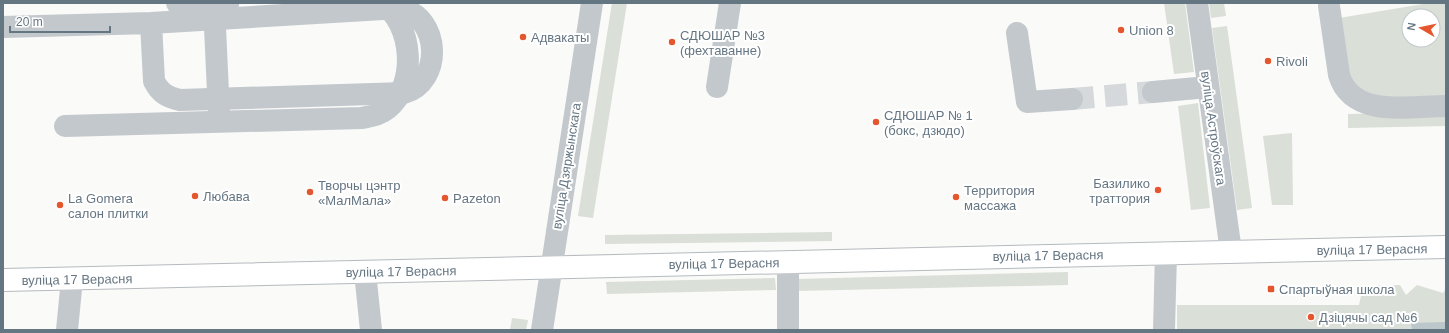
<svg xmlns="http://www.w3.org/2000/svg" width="1449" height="333" font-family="Arial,sans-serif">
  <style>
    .green { fill: #dadfd7; fill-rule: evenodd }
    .water { fill: #bbc7cb }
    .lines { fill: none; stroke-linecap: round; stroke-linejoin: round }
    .minor-tunnel { stroke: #d5d9db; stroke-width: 22; stroke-dasharray: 22 11; stroke-linecap: butt }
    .major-casing { stroke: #b5babe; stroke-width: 24 }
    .minor { stroke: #c3c8cc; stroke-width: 22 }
    .major { stroke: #fff; stroke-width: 22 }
    .poi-dot { fill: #e4572e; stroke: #fff; stroke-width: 1.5 }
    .labels { text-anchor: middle; stroke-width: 4; stroke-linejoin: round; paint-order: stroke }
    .poi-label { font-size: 13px; fill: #657683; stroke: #fff; text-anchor: start }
    .street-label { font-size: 13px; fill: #657683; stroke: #fff }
  </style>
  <rect width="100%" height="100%" fill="#fafaf8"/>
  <g class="green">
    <path d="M612,3H627L593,218L578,216Z"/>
    <path d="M1164,3H1185L1194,72L1174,74Z"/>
    <path d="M1209,3H1224L1226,16L1211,18Z"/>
    <path d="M1429,3H1446V99L1390,102L1351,85L1339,18ZM1409,16H1433V40H1409Z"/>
    <path d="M1227,26L1252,208L1237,210L1212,28Z"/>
    <path d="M1198,103L1210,208L1191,210L1178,106Z"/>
    <path d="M1446,112V126L1348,128V114Z"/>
    <path d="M1292,133L1293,205H1272L1263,136Z"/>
    <path d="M832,232V241L605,244V235Z"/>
    <path d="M1068,272V285L796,291V279Z"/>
    <path d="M775,278L776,290L607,294L606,282Z"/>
    <path d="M1400,285L1406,295L1417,285L1443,293L1446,288V330H1177V305H1359L1363,286Z"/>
    <path d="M512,318L528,320L526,330H510Z"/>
  </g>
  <path class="water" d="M1446,322V330H1412L1411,323Z"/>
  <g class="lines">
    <path class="minor-tunnel" d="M1072,99L1153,92"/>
    <g class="major-casing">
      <path id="major" d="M3,280L1446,247"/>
    </g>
    <g class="minor">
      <path d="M177,3L204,5H228"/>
      <path d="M1197,3L1231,252"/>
      <path d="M214,6L219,114"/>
      <path d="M1329,6L1339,75C1352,119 1411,106 1446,106"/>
      <path d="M3,27L151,23L400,8C441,17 443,82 404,93L180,100C167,97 160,93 154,81L151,23"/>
      <path d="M1017,33L1027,102L1072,99"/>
      <path d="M717,87L730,3"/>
      <path d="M1153,92L1208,87"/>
      <path d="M65,126L362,118C371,116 380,115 387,109C418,85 413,24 382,3"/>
      <path d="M788,262V330"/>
      <path d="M365,272L371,330"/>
      <path d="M67,330L72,279"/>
      <path d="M542,330L592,3"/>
      <path d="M1164,330L1166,253"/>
    </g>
    <use href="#major" class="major"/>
  </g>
  <g class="poi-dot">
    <circle cx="1121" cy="30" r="4"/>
    <circle cx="523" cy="37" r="4"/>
    <circle cx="672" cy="42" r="4"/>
    <circle cx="1268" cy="61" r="4"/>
    <circle cx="876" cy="122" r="4"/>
    <circle cx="1158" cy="190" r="4"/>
    <circle cx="310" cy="192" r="4"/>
    <circle cx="195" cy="196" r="4"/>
    <circle cx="956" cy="197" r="4"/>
    <circle cx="445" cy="198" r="4"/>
    <circle cx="60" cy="205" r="4"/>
    <rect x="1267" y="285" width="8" height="8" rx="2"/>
    <circle cx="1311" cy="317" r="4"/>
  </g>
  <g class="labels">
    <g class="poi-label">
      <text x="1129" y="35">Union 8</text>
      <text x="680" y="40">СДЮШАР №3<tspan x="680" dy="15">(фехтаванне)</tspan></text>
      <text x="531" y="42">Адвакаты</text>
      <text x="1276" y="66">Rivoli</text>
      <text x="884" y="120">СДЮШАР № 1<tspan x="884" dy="15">(бокс, дзюдо)</tspan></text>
      <text x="1150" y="188" text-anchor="end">Базилико<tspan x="1150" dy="15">траттория</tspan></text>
      <text x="318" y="190">Творчы цэнтр<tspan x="318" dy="15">«МалМала»</tspan></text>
      <text x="964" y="195">Территория<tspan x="964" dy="15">массажа</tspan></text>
      <text x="203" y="201">Любава</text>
      <text x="68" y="203">La Gomera<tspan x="68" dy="15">салон плитки</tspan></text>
      <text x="453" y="203">Pazeton</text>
      <text x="1279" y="294">Спартыўная школа</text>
      <text x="1319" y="322">Дзіцячы сад №6</text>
    </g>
    <g class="street-label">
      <text transform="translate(1214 128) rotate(82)" y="5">вуліца Астроўскага</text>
      <text transform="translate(566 166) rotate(-81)" y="5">вуліца Дзяржынскага</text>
      <text transform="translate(1372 249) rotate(-1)" y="5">вуліца 17 Верасня</text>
      <text transform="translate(1048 255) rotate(-1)" y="5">вуліца 17 Верасня</text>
      <text transform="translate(724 263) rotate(-1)" y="5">вуліца 17 Верасня</text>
      <text transform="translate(401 271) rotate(-1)" y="5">вуліца 17 Верасня</text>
      <text transform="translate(77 279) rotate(-1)" y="5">вуліца 17 Верасня</text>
    </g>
  </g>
  <rect width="1449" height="333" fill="none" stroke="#657683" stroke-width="8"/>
  <g transform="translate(1421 28) rotate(279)"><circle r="19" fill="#ffffff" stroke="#c1c8cd"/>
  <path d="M0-3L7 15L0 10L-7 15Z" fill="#e4572e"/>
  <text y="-6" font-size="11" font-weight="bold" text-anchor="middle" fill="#657683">N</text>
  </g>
  <path d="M10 26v6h100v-6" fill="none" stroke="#657683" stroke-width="2"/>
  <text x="16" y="26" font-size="12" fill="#657683" stroke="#ffffff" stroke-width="3" paint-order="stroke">20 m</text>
</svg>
